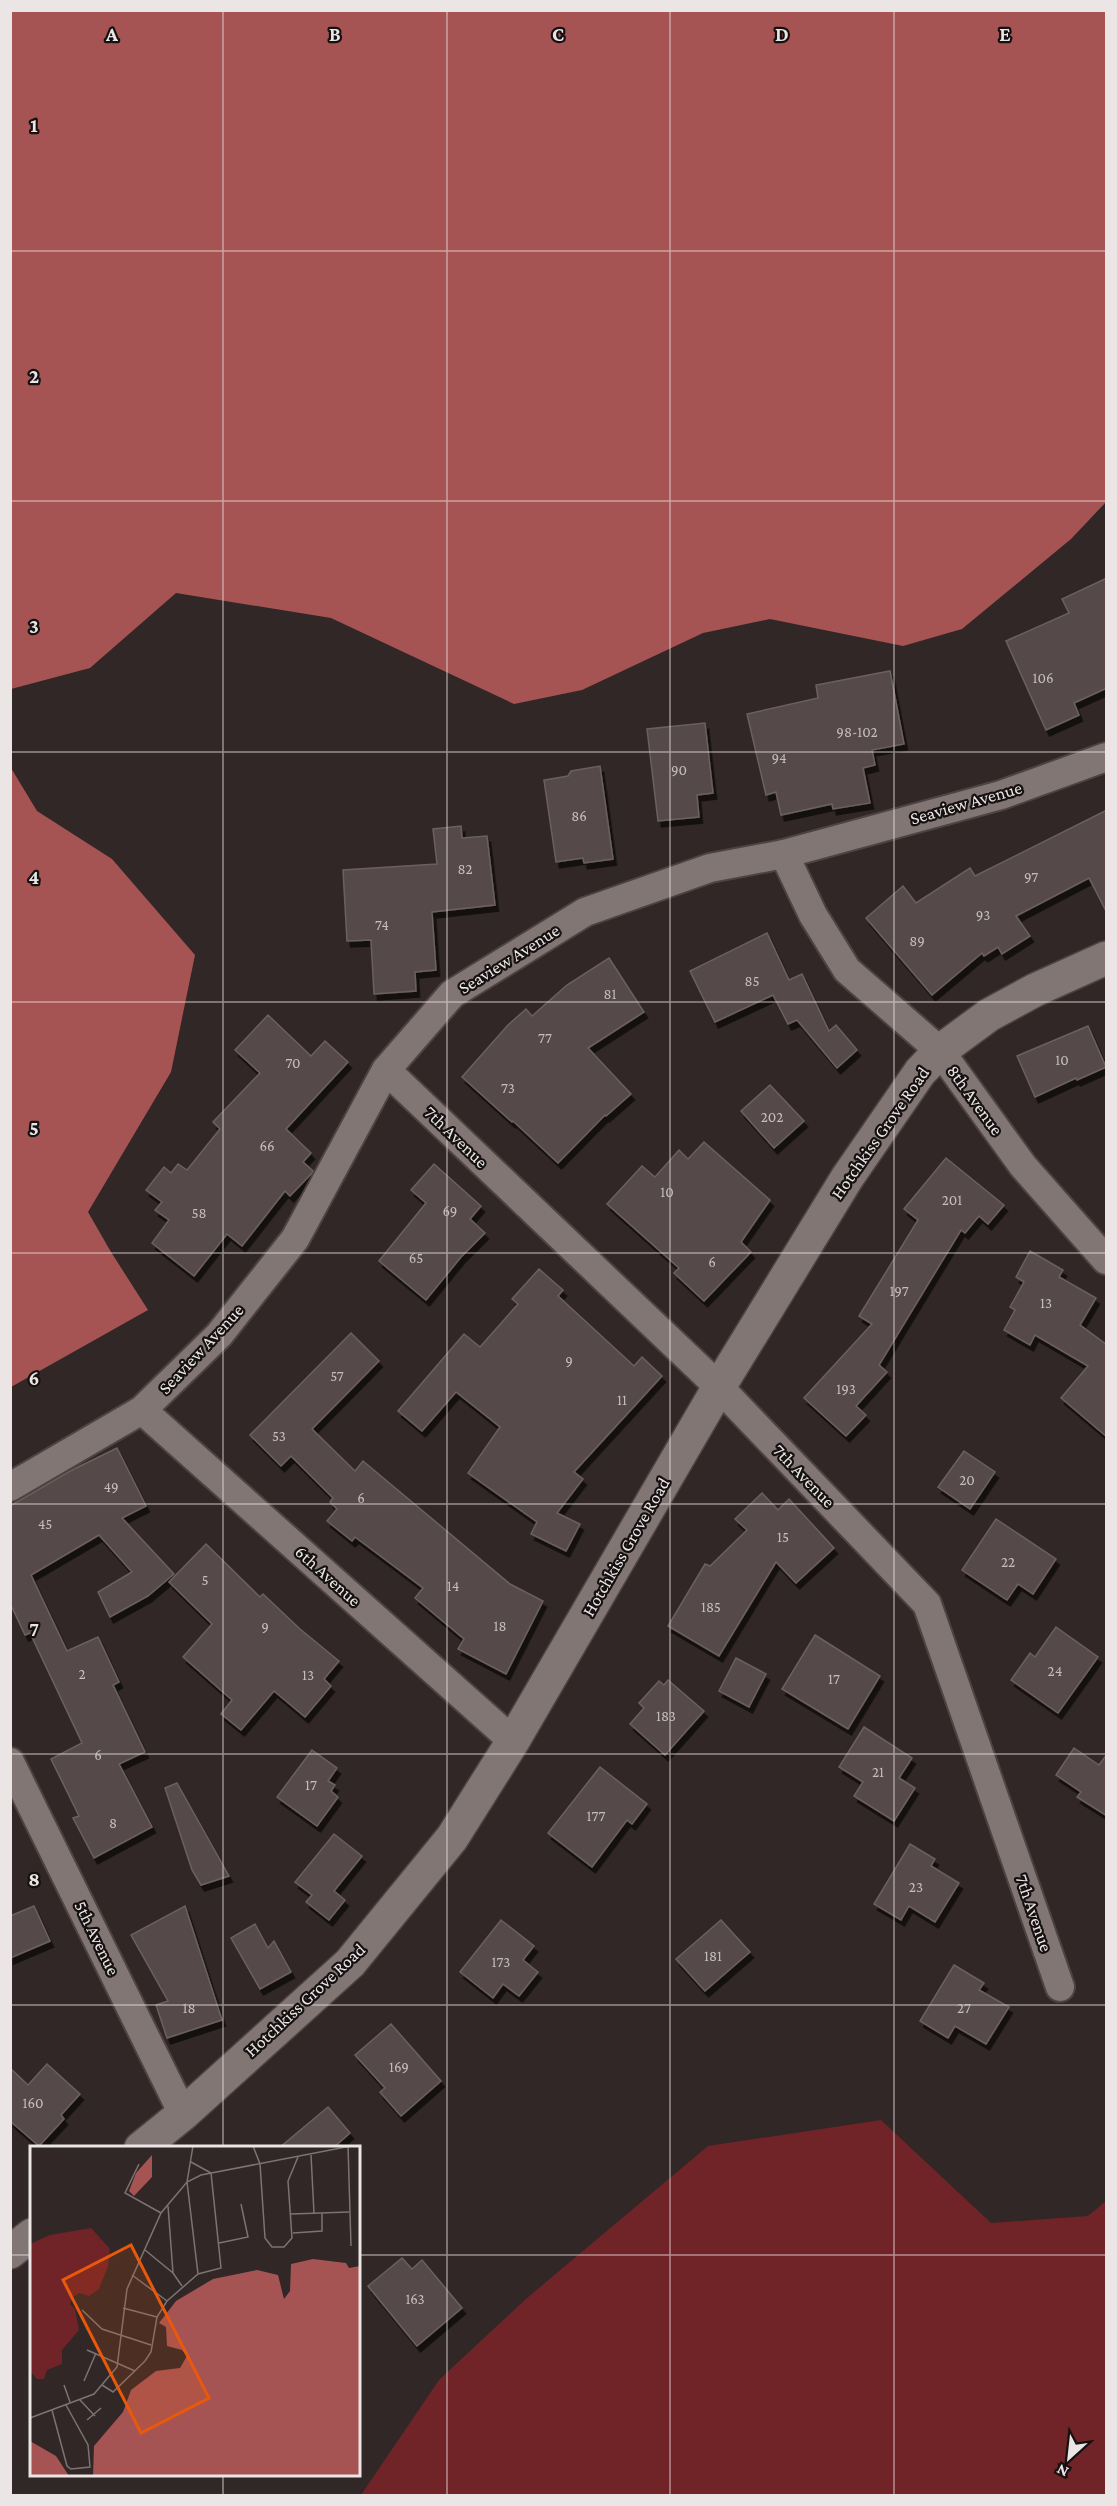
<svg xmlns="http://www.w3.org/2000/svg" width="1117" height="2506" font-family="'Crimson Pro',serif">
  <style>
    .green { fill: #712427 }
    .water { fill: #a65453 }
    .building { fill: #554a4a; stroke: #6c605f; stroke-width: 1.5; filter: url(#shadow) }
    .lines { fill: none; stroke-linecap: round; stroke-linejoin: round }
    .minor-casing { stroke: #4c4342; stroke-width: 32 }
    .secondary-casing { stroke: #4c4342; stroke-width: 36 }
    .minor { stroke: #827675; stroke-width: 28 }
    .secondary { stroke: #827675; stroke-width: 33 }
    .grid { fill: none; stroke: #ece5e5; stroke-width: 1.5; stroke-opacity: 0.55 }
    .labels { text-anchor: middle; stroke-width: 4.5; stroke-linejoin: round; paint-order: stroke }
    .number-label { font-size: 15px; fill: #c6bebe }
    .street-label { font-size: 18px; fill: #ece5e5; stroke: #161111 }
    .inset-road { fill: none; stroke: #7c7372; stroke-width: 1.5 }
    .view { fill: #e8590c; fill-opacity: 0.15; stroke: #e8590c; stroke-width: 3 }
    .inset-edge { fill: none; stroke: #ece5e5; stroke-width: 3 }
    .grid-label { font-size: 20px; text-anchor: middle; font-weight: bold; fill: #ece5e5; stroke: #161111; stroke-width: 4.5; stroke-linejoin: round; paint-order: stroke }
  </style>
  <defs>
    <filter id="shadow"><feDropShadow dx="3.5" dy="6" stdDeviation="0" flood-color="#0009"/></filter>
  </defs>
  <rect width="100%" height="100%" fill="#312726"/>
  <path class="green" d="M881,2120L991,2223L1088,2216L1106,2201V2495H361L439,2380L527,2298L708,2146Z"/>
  <g class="water">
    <path d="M11,10L1106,11V502L1071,539L962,629L903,646L770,619L703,633L582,690L514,704L331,618L176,593L90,668L11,689Z"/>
    <path d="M11,768L37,811L112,859L195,955L171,1072L88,1212L111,1252L148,1310L11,1387Z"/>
  </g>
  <g class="building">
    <path d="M1107,578V688L1074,703L1079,715L1046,730L1006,641L1069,613L1062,599Z"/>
    <path d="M890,671L904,744L872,750L875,765L863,768L870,803L833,809L832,804L781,815L776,792L766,795L747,714L818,698L816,685Z"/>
    <path d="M705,723L713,793L697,795L699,817L658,821L647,729Z"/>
    <path d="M600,766L613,859L584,863L583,858L556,862L544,780L568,776L571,771Z"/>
    <path d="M1107,810V913L1089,878L1016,916L1030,936L1002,954L998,947L984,956L982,953L932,995L866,918L903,886L916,903L970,868L975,876Z"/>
    <path d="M461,826L462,838L487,836L495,905L432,912L436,970L415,972L416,991L374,994L371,940L347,941L343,870L437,864L433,829Z"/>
    <path d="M767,933L789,980L802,974L829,1031L836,1025L857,1050L837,1068L797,1020L788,1024L773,995L715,1022L690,971Z"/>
    <path d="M609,958L644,1012L588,1048L631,1094L606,1116L605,1115L558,1163L513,1121L512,1122L462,1077L508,1025L526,1009L532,1016L567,985Z"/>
    <path d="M268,1015L311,1056L325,1041L348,1062L286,1129L311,1153L303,1162L313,1171L312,1173L290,1196L285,1191L242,1246L227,1234L194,1276L152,1243L169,1220L155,1210L162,1202L146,1190L164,1167L171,1173L178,1164L187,1170L220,1129L213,1122L260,1073L235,1050Z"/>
    <path d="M1088,1026L1106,1067L1077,1080L1076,1078L1035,1097L1017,1056Z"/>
    <path d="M770,1085L804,1121L774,1148L741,1111Z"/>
    <path d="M704,1142L770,1200L741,1242L751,1252L704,1301L674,1273L679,1268L607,1204L642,1166L655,1177L679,1150L688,1159Z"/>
    <path d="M946,1158L1004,1205L988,1224L979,1216L965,1233L961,1230L879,1365L887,1372L856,1406L866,1415L846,1436L804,1398L872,1324L859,1316L918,1220L904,1209Z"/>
    <path d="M434,1164L481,1206L470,1219L485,1233L461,1257L426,1300L379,1261L426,1203L411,1190Z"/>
    <path d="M1030,1251L1063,1270L1059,1277L1096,1298L1080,1325L1107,1345V1437L1061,1398L1088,1366L1035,1335L1030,1345L1004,1330L1015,1310L1010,1307L1024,1282L1016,1277Z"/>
    <path d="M539,1269L563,1290L558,1296L634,1366L642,1357L662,1376L574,1472L583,1479L557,1513L580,1524L566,1551L531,1534L537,1522L468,1473L500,1427L456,1392L422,1431L398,1411L464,1334L480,1347L518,1304L512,1299Z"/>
    <path d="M351,1333L379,1361L312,1429L355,1471L363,1461L510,1584L543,1601L506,1674L458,1649L464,1639L415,1598L423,1588L355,1537L352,1541L327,1521L337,1509L330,1502L333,1498L291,1456L281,1466L250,1435Z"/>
    <path d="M117,1448L146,1506L122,1518L174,1574L148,1596L110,1617L98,1592L132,1572L99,1535L31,1575L67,1651L98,1637L119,1682L113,1685L145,1752L119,1764L152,1827L94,1858L73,1818L79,1816L51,1759L82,1743L30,1633L25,1635L10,1603V1506L70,1471Z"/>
    <path d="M964,1451L995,1472L970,1509L938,1487Z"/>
    <path d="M762,1493L778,1510L789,1499L834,1548L796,1583L776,1562L719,1656L668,1626L705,1564L710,1566L747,1530L735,1519Z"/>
    <path d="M996,1519L1056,1559L1033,1594L1018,1584L1007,1600L962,1570Z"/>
    <path d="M206,1544L260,1597L263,1594L300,1629L339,1661L324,1679L331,1686L305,1717L274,1691L241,1730L221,1714L232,1700L183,1657L212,1624L169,1582Z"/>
    <path d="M1056,1627L1098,1657L1058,1713L1011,1680L1030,1653L1035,1657Z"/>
    <path d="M815,1635L880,1676L848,1729L782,1689Z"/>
    <path d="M736,1658L766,1674L749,1707L719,1691Z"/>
    <path d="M668,1680L704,1711L665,1755L630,1724L644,1708L639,1703L659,1681L664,1685Z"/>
    <path d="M864,1727L912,1758L899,1778L915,1788L894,1821L854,1796L863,1782L839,1767Z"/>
    <path d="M1074,1748L1099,1765L1107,1754V1816L1077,1797L1081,1792L1056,1775Z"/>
    <path d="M312,1750L337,1768L328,1781L335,1785L331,1791L338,1797L317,1826L277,1797Z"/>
    <path d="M600,1767L647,1804L632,1824L627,1820L592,1867L548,1833Z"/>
    <path d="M177,1783L229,1876L201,1885L192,1870L165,1788Z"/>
    <path d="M334,1834L362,1856L334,1891L345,1900L329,1920L306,1902L312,1895L295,1882Z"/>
    <path d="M910,1844L935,1859L931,1866L959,1883L935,1922L909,1906L901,1920L874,1904Z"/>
    <path d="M34,1906L50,1941L10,1958V1916Z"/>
    <path d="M185,1906L222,2020L167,2038L156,2005L168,2001L131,1935Z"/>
    <path d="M501,1920L534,1946L523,1960L538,1972L519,1996L503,1984L493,1998L460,1972Z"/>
    <path d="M721,1920L750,1952L705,1991L676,1959Z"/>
    <path d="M255,1924L268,1948L274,1941L291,1972L260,1989L231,1938Z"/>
    <path d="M954,1965L984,1983L979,1990L1009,2007L986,2044L955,2026L948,2038L920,2021Z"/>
    <path d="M391,2024L441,2081L401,2116L380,2092L385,2088L355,2055Z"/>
    <path d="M47,2064L80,2094L61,2115L64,2119L39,2146L10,2121V2068L28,2085Z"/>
    <path d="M328,2107L350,2133L333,2148H279Z"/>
    <path d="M402,2258L412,2269L422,2260L462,2308L417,2346L368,2286Z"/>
  </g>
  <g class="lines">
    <g class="minor-casing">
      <g id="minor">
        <path d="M784,854L813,915L847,970L940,1051L1023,1166L1106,1260"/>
        <path d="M386,1070L719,1387L927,1604L1060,1987"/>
        <path d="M142,1410L513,1741"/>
        <path d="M10,1487L142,1410L219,1335L295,1239L386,1070L452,994L585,912L710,868L784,854L1001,795L1106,757"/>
        <path d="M10,1762L183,2114"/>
      </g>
    </g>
    <g class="secondary-casing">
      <g id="secondary">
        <path d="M141,2148L183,2114L350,1963L452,1838L513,1741L719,1387L847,1178L920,1072L940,1051L989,1015L1035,990L1106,958"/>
        <path d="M10,2252L32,2235"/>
      </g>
    </g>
    <use href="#minor" class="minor"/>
    <use href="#secondary" class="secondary"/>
  </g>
  <path class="grid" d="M223,10V2148M447,10V2496M670,10V2496M894,10V2496M10,251H1106M10,501H1106M10,752H1106M10,1002H1106M10,1253H1106M10,1504H1106M10,1754H1106M10,2005H1106M10,2255H32M358,2255H1106M223,2474V2496"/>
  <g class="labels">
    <g class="number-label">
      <text x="1043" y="683">106</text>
      <text x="857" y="737">98-102</text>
      <text x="779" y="763">94</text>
      <text x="679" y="775">90</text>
      <text x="579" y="821">86</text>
      <text x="465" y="874">82</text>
      <text x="1031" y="882">97</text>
      <text x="983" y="920">93</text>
      <text x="382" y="930">74</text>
      <text x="917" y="946">89</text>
      <text x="752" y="986">85</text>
      <text x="610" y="999">81</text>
      <text x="545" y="1043">77</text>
      <text x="1062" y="1065">10</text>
      <text x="293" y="1068">70</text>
      <text x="508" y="1093">73</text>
      <text x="772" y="1122">202</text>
      <text x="267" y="1151">66</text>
      <text x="667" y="1197">10</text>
      <text x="952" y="1205">201</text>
      <text x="450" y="1216">69</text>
      <text x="199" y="1218">58</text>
      <text x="416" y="1263">65</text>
      <text x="712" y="1267">6</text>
      <text x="899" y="1296">197</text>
      <text x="1046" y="1308">13</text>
      <text x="569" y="1366">9</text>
      <text x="337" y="1381">57</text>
      <text x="846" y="1394">193</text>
      <text x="622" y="1405">11</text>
      <text x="279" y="1441">53</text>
      <text x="967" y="1485">20</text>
      <text x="111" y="1492">49</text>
      <text x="361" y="1503">6</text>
      <text x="45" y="1529">45</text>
      <text x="783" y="1542">15</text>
      <text x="1008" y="1567">22</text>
      <text x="205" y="1585">5</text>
      <text x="453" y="1591">14</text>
      <text x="711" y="1612">185</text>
      <text x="500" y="1631">18</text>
      <text x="265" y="1632">9</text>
      <text x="1055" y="1676">24</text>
      <text x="82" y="1679">2</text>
      <text x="308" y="1680">13</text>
      <text x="834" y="1684">17</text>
      <text x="666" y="1721">183</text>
      <text x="98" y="1760">6</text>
      <text x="878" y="1777">21</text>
      <text x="311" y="1790">17</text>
      <text x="596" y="1821">177</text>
      <text x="113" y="1828">8</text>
      <text x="916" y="1892">23</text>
      <text x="713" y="1961">181</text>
      <text x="501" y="1967">173</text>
      <text x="189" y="2013">18</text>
      <text x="964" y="2013">27</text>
      <text x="399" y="2072">169</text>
      <text x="33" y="2108">160</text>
      <text x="415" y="2304">163</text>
    </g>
    <g class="street-label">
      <text transform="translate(966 803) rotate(-16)" y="6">Seaview Avenue</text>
      <text transform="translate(509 959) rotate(-32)" y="6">Seaview Avenue</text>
      <text transform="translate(975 1100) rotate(54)" y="6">8th Avenue</text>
      <text transform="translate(880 1133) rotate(-55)" y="6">Hotchkiss Grove Road</text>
      <text transform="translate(456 1137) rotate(44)" y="6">7th Avenue</text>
      <text transform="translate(201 1349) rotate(-47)" y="6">Seaview Avenue</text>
      <text transform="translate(804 1476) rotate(46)" y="6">7th Avenue</text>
      <text transform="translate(626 1547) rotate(-60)" y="6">Hotchkiss Grove Road</text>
      <text transform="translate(328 1576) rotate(42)" y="6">6th Avenue</text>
      <text transform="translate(1034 1913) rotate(71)" y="6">7th Avenue</text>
      <text transform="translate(97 1938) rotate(64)" y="6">5th Avenue</text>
      <text transform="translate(305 2000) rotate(-43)" y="6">Hotchkiss Grove Road</text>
    </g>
  </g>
  <g transform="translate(30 2146)">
    <rect width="330" height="330" fill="#312726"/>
    <path d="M61,82L80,103L78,120L69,143L59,150L49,147L43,151L40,158L45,163L49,184L32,204V218L17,224L14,233H7L0,225V98L20,89Z" fill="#712427"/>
    <path d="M122,9V31L104,50L99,45L106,27ZM283,113L316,117L319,122L330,120V330H63L64,300L93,266L101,244L126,225L150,222L157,210L152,204L137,200L136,181L129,177L146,155L183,133L227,124L248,129L254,153L260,145L261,118ZM0,295L26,310L39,330H0Z" fill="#a65453"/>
    <path class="inset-road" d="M163,0L157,36L168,128M223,0L230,18L235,92L242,101H254L262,92L258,35L268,11M318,0L321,100M281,9L284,67M109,18L95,47L131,67M138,60L143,127M261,68L319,66M263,87L292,85V67M189,97L218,91L211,58M115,104L143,127L152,140M102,129L137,155M93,162L127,171M52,164L72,183L121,199M57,204L105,225M54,235L66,207M34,239L40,256M72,239L83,246L115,215L121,206L127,171L137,155L168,128L191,122L181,27L161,16M50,254L65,270M22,264L37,320L41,323L60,321L58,299L36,259M0,272L64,248L87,221L97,143L131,67L157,36L171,29L321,0M57,274L71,262"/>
    <path class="view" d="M101,99L179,252L111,287L33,134Z"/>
    <rect width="330" height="330" class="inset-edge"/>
  </g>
  <g class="grid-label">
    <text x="112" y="41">A</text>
    <text x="335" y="41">B</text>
    <text x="558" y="41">C</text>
    <text x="782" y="41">D</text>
    <text x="1005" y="41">E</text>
    <text x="34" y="132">1</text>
    <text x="34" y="383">2</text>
    <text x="34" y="633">3</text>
    <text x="34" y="884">4</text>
    <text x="34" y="1135">5</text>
    <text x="34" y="1385">6</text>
    <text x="34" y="1636">7</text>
    <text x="34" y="1886">8</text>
  </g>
  <rect width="1117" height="2506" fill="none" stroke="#ece5e5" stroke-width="24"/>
  <g transform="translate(1069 2458) rotate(207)" stroke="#161111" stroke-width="4.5" paint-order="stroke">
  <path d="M0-4.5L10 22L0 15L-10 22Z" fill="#ece5e5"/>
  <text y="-9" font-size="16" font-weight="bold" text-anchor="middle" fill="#ece5e5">N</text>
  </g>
</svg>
